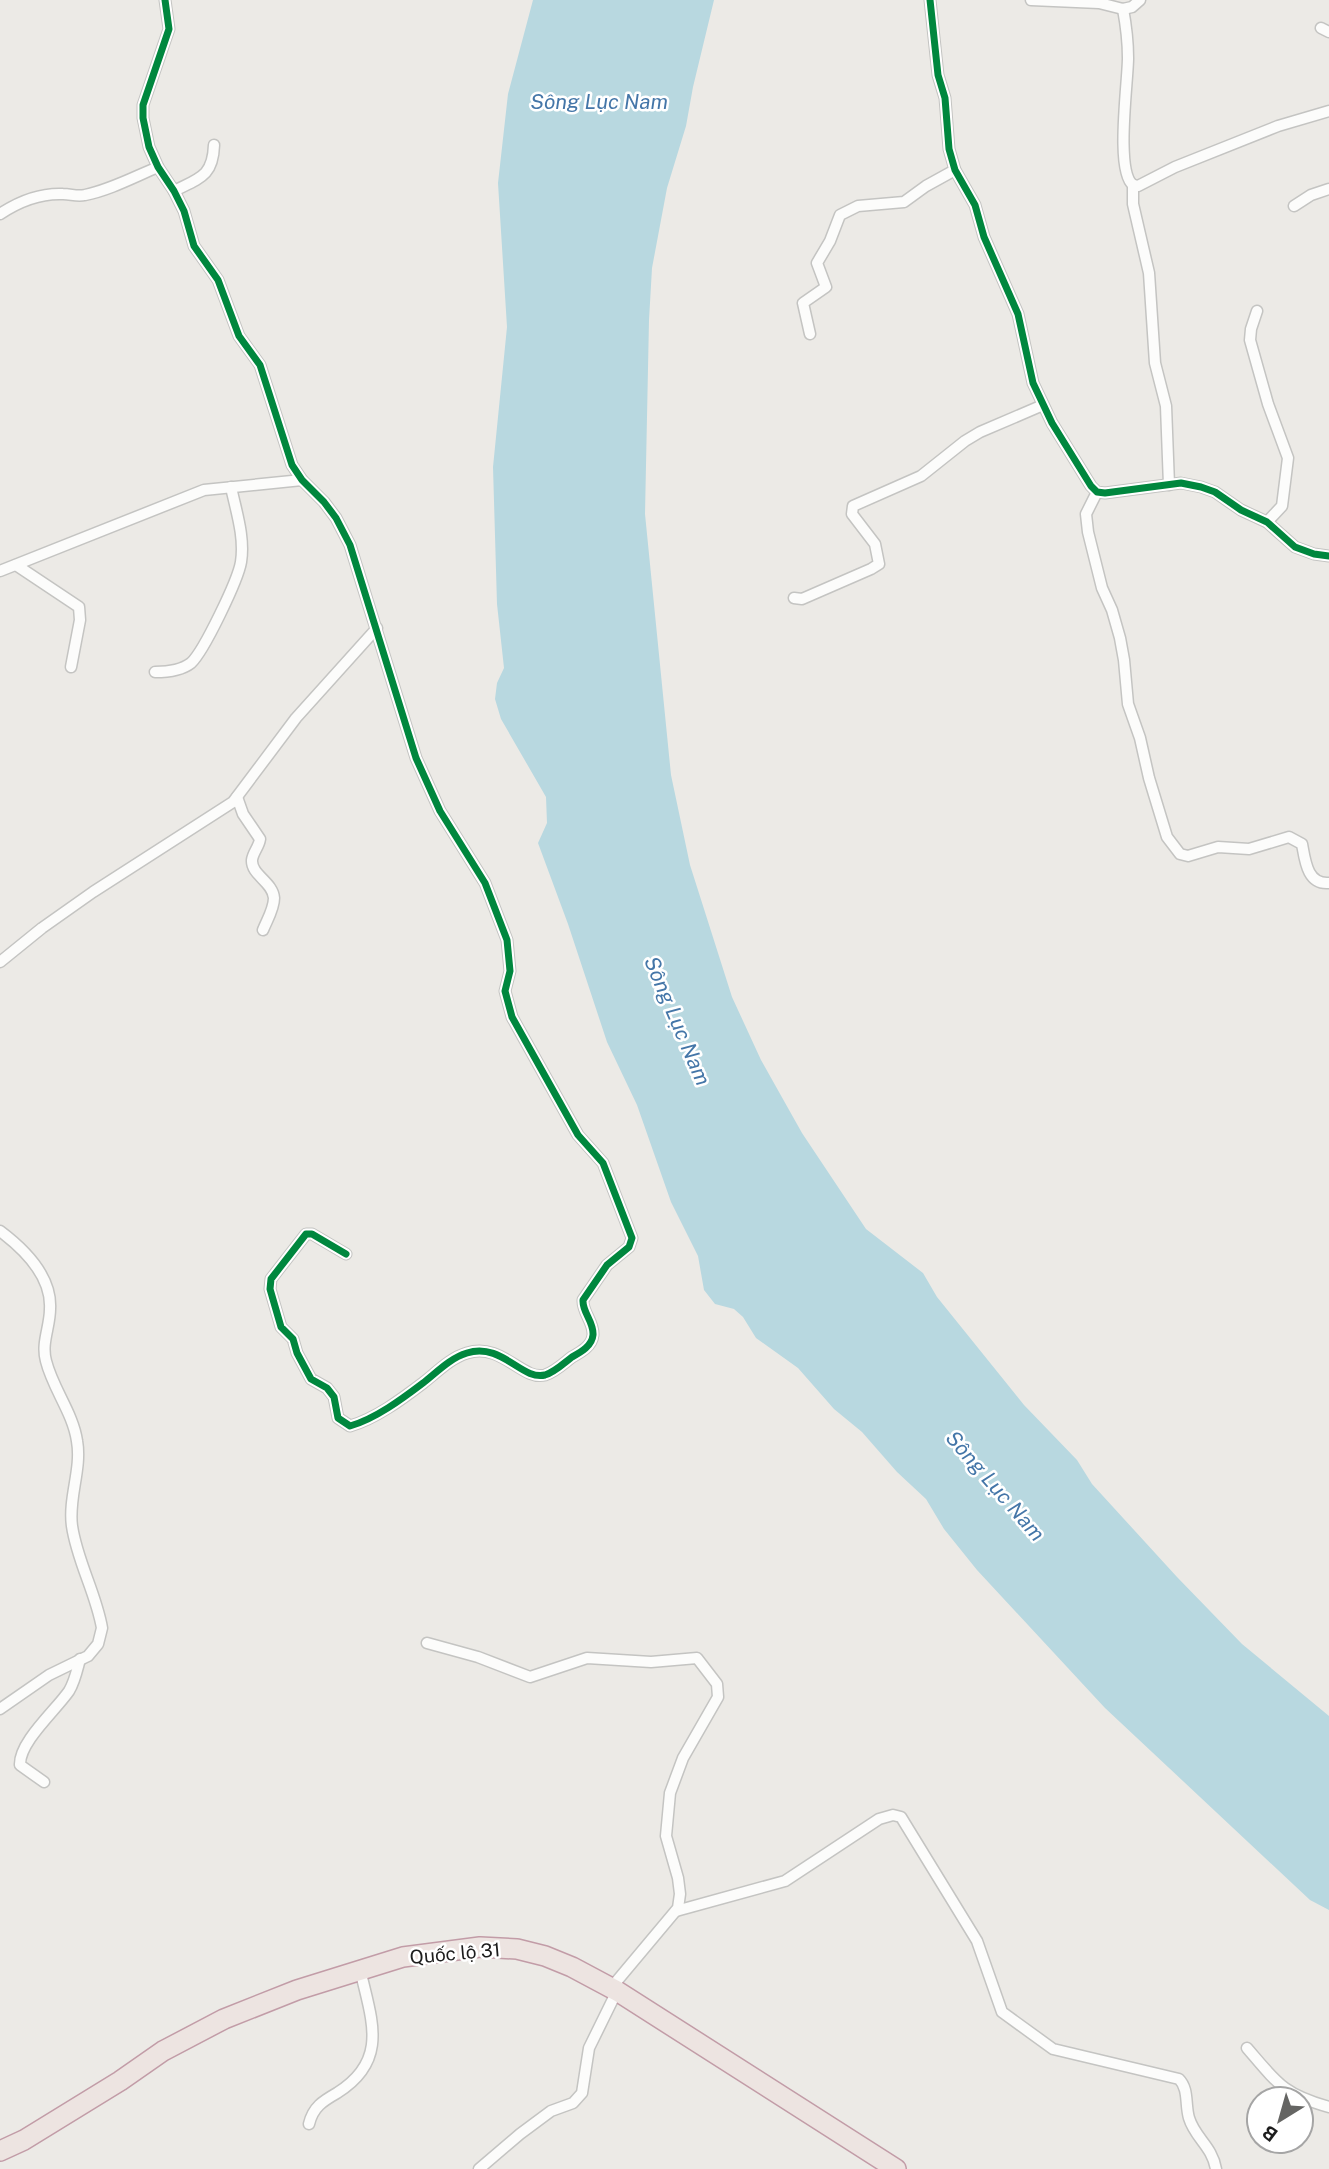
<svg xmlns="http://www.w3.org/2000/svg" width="1329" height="2169" font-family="'Public Sans',sans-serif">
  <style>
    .water { fill: #b8d8e0 }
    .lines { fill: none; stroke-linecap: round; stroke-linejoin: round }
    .minor-casing { stroke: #c4c4c2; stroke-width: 13 }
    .trunk-casing { stroke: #c29ca7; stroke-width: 22 }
    .minor { stroke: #fcfcfb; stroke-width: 10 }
    .trunk { stroke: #ede4e1; stroke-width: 19 }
    .cycleway-casing { stroke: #fff; stroke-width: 11 }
    .cycleway { stroke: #00873e; stroke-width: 7 }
    .labels { text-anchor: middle; stroke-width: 5; stroke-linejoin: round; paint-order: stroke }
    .street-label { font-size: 19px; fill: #1d1d1d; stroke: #fff }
    .water-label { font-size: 21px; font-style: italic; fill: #4476a8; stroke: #fff }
  </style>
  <rect width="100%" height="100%" fill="#eceae6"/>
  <path class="water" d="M533,0H714L693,87L686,126L667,188L652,268L649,320L645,514L671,775L690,865L732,997L761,1060L802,1133L866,1229L923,1273L937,1297L1024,1405L1077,1460L1092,1484L1177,1577L1242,1644L1329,1716V1910L1310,1900L1105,1708L977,1570L944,1529L926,1499L897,1472L862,1432L834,1409L798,1368L756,1338L743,1317L734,1309L715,1304L704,1290L698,1256L671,1202L637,1105L607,1042L568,924L538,843L547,823L546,797L501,719L495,699L497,683L504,668L497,604L493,467L507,327L498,183L508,94Z"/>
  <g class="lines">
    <g class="minor-casing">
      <g id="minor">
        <path d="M165,0L169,29L143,105V118L149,147L158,167L174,191L184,211L194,246L218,280L239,336L260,365L292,465L302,480L324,502L336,518L350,545L416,758L440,811L485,883L507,940L510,971L505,991L512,1017L578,1135L603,1163L632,1238L629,1247L607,1265L583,1300C582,1312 594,1322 593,1335C592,1346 581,1352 572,1357C564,1363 555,1372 545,1375C522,1381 502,1342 467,1353C450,1358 436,1373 423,1383C402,1399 375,1419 350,1426L338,1418L334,1397L327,1388L311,1379L297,1353L293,1339L281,1327L270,1289L271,1279L306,1234H312L346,1254"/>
        <path d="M930,0L938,75L945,98L949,149L955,170L975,205L984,237L1018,314L1033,383L1052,423L1091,486L1097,492L1105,493L1181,483L1201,487L1215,492L1241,510L1267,522L1295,547L1314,554L1329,556"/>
        <path d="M1031,0L1099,3L1123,9L1132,7L1140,0"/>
        <path d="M1123,9C1126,25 1128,42 1128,58C1128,82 1115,171 1133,185V204L1149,273L1155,363L1166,406L1169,485"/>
        <path d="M1321,28L1329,32"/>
        <path d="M1133,185L1138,186L1175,167L1278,126L1329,111"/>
        <path d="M174,191C200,178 213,176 214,145"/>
        <path d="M1294,206L1311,195L1329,189"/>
        <path d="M0,214C18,202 40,193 63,194C71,194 77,197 85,195C110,190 134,177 158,167"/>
        <path d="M1257,311L1251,329L1250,340L1268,404L1288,458L1282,506L1267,522"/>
        <path d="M810,334L803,303L826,287L817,263L830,241L840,215L858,206L904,202L926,186L955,170"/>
        <path d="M1097,492L1086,514L1088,532L1102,588L1112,610L1120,638L1124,660L1128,704L1140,738L1149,778L1167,837L1180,854L1188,856L1218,847L1249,849L1289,837L1302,844C1305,860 1307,885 1329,883"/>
        <path d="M16,565L79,607L80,620L71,667"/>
        <path d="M0,571L204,490L302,480"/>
        <path d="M794,598L802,599L871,569L879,564L875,544L852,514L853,506L921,476L965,441L980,432L1043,405"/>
        <path d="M155,672C166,672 182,670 191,663C204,651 238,580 241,562C245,537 236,511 231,487"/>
        <path d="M237,797L243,814L260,839C259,847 253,852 252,860C251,875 273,882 274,898C274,909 267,920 263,930"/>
        <path d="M0,962L42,928L93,892L233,802L296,718L377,628"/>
        <path d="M0,1231C24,1249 52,1276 50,1309C50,1327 41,1343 46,1361C53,1389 73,1413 77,1441C82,1469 68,1498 72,1526C77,1561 96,1593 102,1628L98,1644L88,1656L49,1675L0,1709"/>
        <path d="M427,1643L478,1657L530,1677L587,1658L651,1662L697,1658L717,1684L718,1697L683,1758L670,1793L666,1836L678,1878L680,1894L678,1908L611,1988"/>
        <path d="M44,1782L20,1765C19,1742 56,1710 69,1691C75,1681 77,1670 80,1659"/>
        <path d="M676,1911L785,1881L879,1819L893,1815L901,1817L977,1941L1002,2012L1053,2049L1179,2079C1189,2089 1185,2105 1189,2118C1195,2138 1212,2146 1216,2169"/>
        <path d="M1247,2048C1277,2083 1283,2094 1329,2107"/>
        <path d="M309,2124C313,2107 323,2101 337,2093C390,2060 371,2019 360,1969"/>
        <path d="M479,2169L520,2134L551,2111L573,2103L582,2093L589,2048L617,1991"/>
      </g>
    </g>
    <g class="trunk-casing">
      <path id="trunk" d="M0,2151L24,2140L120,2081L163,2051L224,2019L297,1990L403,1957L480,1947L517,1949L545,1956L572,1967L617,1991L896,2169"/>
    </g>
    <use href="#minor" class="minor"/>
    <use href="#trunk" class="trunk"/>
    <g class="cycleway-casing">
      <g id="cycleway">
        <path d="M165,0L169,29L143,105V118L149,147L158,167L174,191L184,211L194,246L218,280L239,336L260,365L292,465L302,480L324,502L336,518L350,545L416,758L440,811L485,883L507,940L510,971L505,991L512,1017L578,1135L603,1163L632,1238L629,1247L607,1265L583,1300C582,1312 594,1322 593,1335C592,1346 581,1352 572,1357C564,1363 555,1372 545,1375C522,1381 502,1342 467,1353C450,1358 436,1373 423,1383C402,1399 375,1419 350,1426L338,1418L334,1397L327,1388L311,1379L297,1353L293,1339L281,1327L270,1289L271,1279L306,1234H312L346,1254"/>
        <path d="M930,0L938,75L945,98L949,149L955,170L975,205L984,237L1018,314L1033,383L1052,423L1091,486L1097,492L1105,493L1181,483L1201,487L1215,492L1241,510L1267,522L1295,547L1314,554L1329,556"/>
      </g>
    </g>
    <use href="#cycleway" class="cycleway"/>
  </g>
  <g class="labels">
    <g class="street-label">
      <text transform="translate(455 1953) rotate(-5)" y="7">Quốc lộ 31</text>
    </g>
    <g class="water-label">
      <text x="599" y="109">Sông Lục Nam</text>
      <text transform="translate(677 1021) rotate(67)" y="7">Sông Lục Nam</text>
      <text transform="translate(995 1486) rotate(49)" y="7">Sông Lục Nam</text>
    </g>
  </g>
  <g transform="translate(1280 2120) rotate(217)"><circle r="33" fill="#ffffff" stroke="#a5a5a5" stroke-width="2"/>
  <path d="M0-5L12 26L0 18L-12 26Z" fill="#656563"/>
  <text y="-10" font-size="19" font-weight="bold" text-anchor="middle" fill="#1d1d1d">B</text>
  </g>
</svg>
